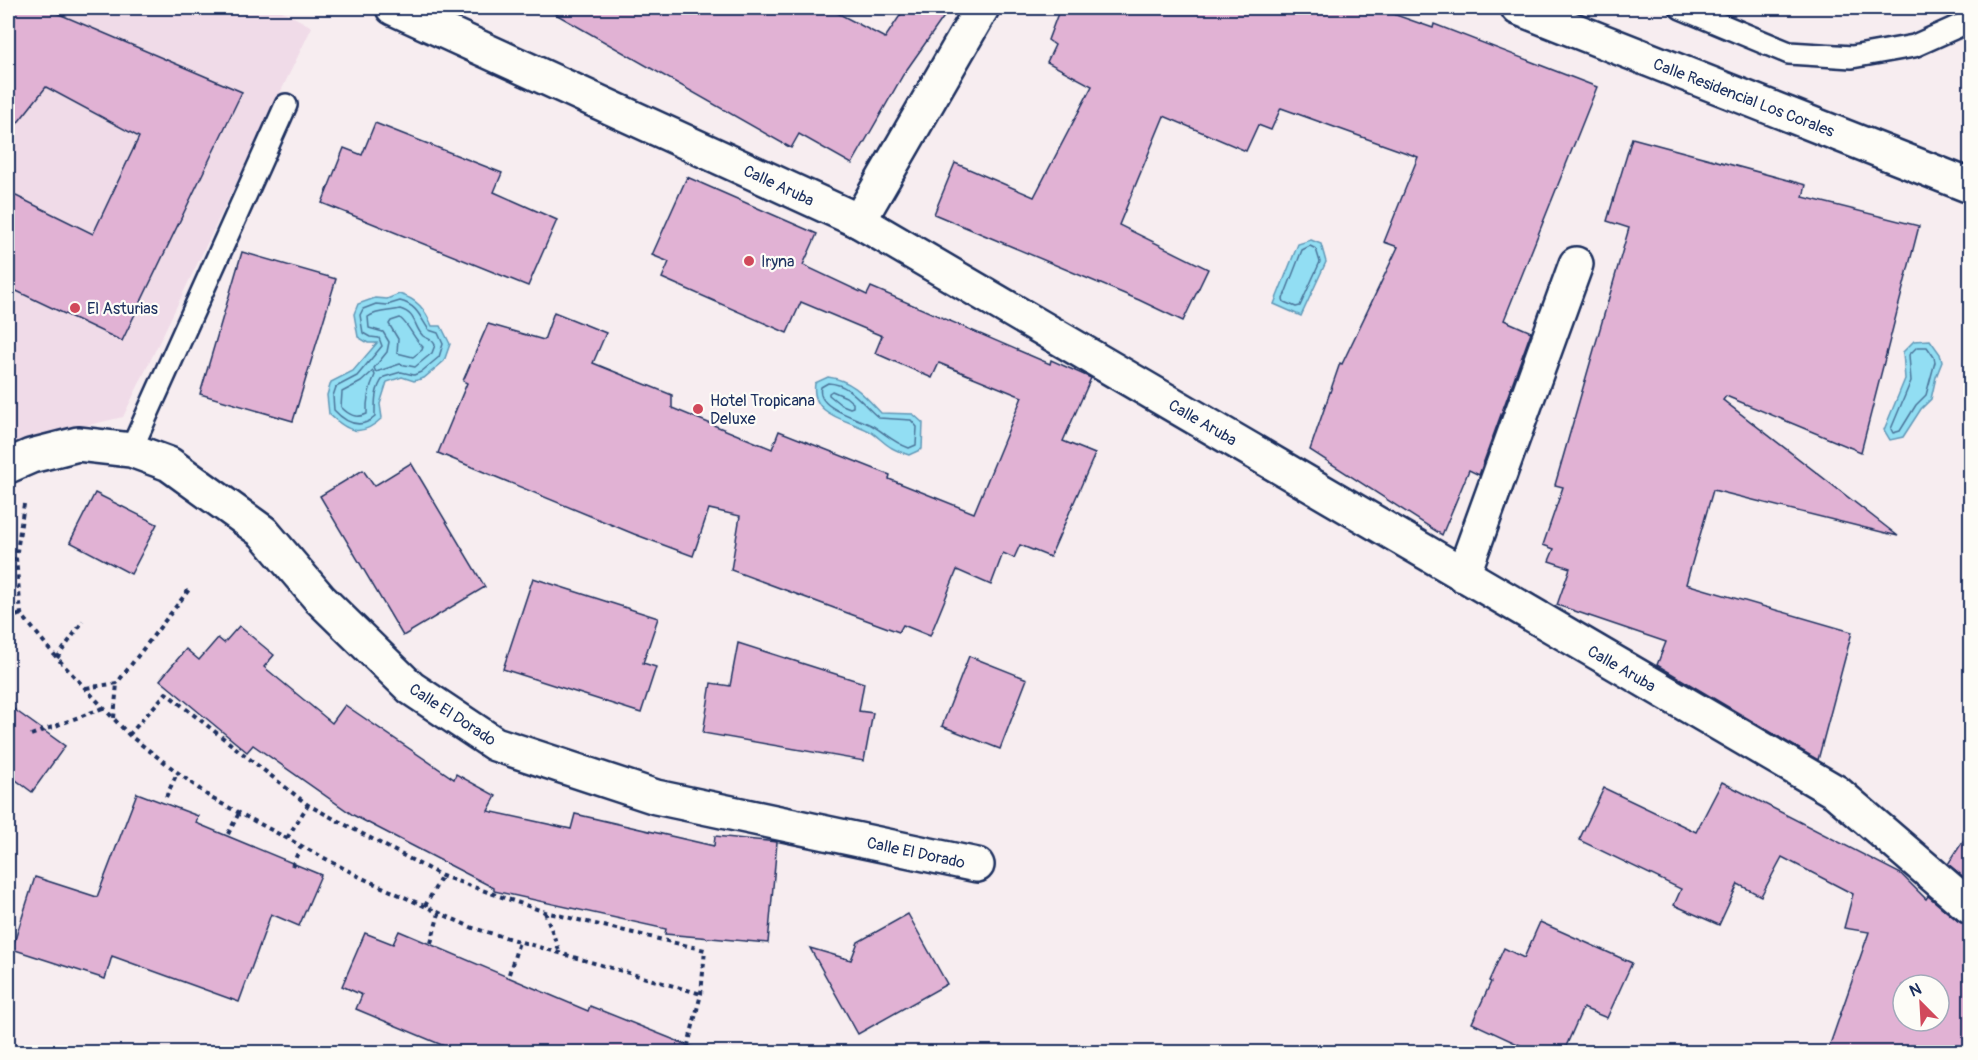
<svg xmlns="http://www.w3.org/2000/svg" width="1978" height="1060" font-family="Pangolin,sans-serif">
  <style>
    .built { fill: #f0dbe8 }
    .water { fill: #92def3; stroke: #6298b7; stroke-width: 1.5 }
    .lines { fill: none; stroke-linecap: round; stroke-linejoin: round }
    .shore { stroke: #4b759a; stroke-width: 1.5 }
    .building { fill: #e1b2d4; stroke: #1b2f5e; stroke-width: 1.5; fill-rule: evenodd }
    .lane-casing { stroke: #1b2f5e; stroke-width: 26 }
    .street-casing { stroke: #1b2f5e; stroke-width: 38 }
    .path { stroke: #1b2f5e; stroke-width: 4; stroke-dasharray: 4.5 4.5; stroke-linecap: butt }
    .lane { stroke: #fdfcf7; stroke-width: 21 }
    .street { stroke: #fdfcf7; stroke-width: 33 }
    .poi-dot { fill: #d1495b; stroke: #fdfcf7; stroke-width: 2 }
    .labels { text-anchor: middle; stroke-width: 4.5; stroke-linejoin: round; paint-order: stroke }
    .street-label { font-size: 16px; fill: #1b2f5e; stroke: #fdfcf7 }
    .poi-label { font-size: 16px; fill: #1b2f5e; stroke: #fdfcf7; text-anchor: start }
  </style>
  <rect width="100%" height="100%" fill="#f7edf0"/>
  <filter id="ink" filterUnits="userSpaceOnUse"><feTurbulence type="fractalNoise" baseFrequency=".0167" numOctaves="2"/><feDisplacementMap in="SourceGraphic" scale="12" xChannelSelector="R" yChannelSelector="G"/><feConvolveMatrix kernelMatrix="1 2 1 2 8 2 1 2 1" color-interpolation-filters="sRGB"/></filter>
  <g filter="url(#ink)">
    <path class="built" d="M8,8H277L312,27L123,417L8,444Z"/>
    <g class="water">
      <path d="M1311,240L1321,244L1326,262L1301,316L1274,304L1298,244Z"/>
      <path d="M399,294C417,299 425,309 432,326H441L450,344L444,361L424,378L414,381L402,377L387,382L380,404L382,418C361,438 348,432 329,414L327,395L331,382L353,371L377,343H368L358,337L354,314L358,304L375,298L387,299Z"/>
      <path d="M1930,340L1940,354L1942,362L1936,377L1931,399L1921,409L1903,437L1890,440L1884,430L1905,379L1903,352L1914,341Z"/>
      <path d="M828,377C852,380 865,396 881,413L913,414L923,423L922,449L909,455C903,453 897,451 892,448C883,443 877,435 869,431C847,419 810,416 815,383Z"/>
    </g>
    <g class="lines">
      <g class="shore">
        <path d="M1310,246L1316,249L1320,262L1300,306L1296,307L1284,302L1283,299L1302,250Z"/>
        <path d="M400,301C417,305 420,317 429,330L438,333L443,344L439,357L421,372L414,375L401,372L384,377C374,390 375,402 375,417C360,430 346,423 334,410L333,396L336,387L357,376L382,346L379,338L370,337L363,333L360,315L363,309L376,304L387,305Z"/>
        <path d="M400,309C417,314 413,326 423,336C429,340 432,338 435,345L432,353L415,367L400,364L376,372L374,368L387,352L389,342L383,332L369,328L368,317C377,310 389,312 400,309Z"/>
        <path d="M400,318C410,326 413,338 423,347L422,350L413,357L397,353L398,339L389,324L391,321Z"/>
        <path d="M1917,347H1927L1934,357L1935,362L1926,395L1916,405L1900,431L1893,433L1891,429L1911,381L1909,355Z"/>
        <path d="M373,371L375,375C369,388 366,399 367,414C356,419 349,415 341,407L342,392L361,382Z"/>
        <path d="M828,383C852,384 862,405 879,418L911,420L917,427L916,445L909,448C893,442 886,434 873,426C859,418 815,409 821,387Z"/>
        <path d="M832,391L846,397L853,403V407L850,408L840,404L829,395V393Z"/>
      </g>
    </g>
    <g class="building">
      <path d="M8,8H45L242,92L122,341L8,287V192L93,234L139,137L46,87L8,135Z"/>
      <path d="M545,8H828L885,38L905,8H950L903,75L852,164L799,134L791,148Z"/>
      <path d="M1060,8H1376L1433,28L1434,24L1597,87L1504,320L1531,332L1479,475L1469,470L1442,535L1310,450L1340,363L1342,364L1398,247L1384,242L1418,157L1281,108L1271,130L1258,125L1246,151L1164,116L1119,225L1208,269L1183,321L1139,300L934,214L955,163L1034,197L1092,86L1047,62L1055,45L1048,40Z"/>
      <path d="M375,123L502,173L494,192L557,220L528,286L322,203L344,148L362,155Z"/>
      <path d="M1632,138L1806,185L1803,197L1919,226L1861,452L1726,396L1723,400L1898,536L1713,490L1686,584L1852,632L1818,760L1657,665L1666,642L1557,605L1570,568L1549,561L1554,549L1543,545L1563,487L1555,485L1629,228L1607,221Z"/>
      <path d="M687,177L817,234L803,265L867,295L871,287L1050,364L1051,360L1091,378L1063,441L1095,454L1050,557L1020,545L1014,558L1003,553L991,585L957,570L930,636L903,625L899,632L731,570L740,516L709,509L693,556L634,534L438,453L467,383L463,381L488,324L544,340L554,312L606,333L593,363L672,395V408L772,449L779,431L890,475L889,479L974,513L1022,397L939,363L932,378L875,353L882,336L801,302L787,333L662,278L669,262L652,255Z"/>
      <path d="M242,252L336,279L293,421L200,394Z"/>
      <path d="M411,463L485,587L403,636L320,496L363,470L374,486Z"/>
      <path d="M95,493L157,524L131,574L70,542Z"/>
      <path d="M533,578L658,618L643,663L656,667L641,713L503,669Z"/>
      <path d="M239,626L274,655L264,667L332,723L345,705L454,779L456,774L496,796L488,811L571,829L575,814L714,846L715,836L777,842L768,943L665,934L666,929L494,891V888L353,815L253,745L247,752L160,680L186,649L199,660L218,638L224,643Z"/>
      <path d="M738,643L864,683L859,711L873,713L864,761L703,733L711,683L730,686Z"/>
      <path d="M969,656L1027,679L1000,749L942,726Z"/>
      <path d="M8,705L65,746L32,792L8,774Z"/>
      <path d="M1722,782L1901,874L1926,899L1928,896L1958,921L1966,925H1971V1034L1963,1053H1827L1869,932L1844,928L1853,894L1782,857L1761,896L1738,884L1719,925L1674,905L1681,889L1579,840L1604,788L1696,832ZM1903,985H1939V1021H1903Z"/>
      <path d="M137,793L198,816L196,823L321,875L299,926L271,914L239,1002L112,956L105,979L12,949L35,877L97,897Z"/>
      <path d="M1971,829V883L1948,864Z"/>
      <path d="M908,914L947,984L858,1034L810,948L851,960L858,942Z"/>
      <path d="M1540,922L1632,963L1607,1018L1583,1008L1563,1053H1537L1472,1023L1491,982L1489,981L1504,948L1524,958Z"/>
      <path d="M399,931L588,1011L590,1006L702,1051L701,1053H461L356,1009L362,995L342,986L365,933L393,944Z"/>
    </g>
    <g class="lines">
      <g class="lane-casing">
        <g id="lane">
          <path d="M1681,8L1789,53L1852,57L1914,46L1970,21"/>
          <path d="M131,450L286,105"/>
        </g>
      </g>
      <g class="street-casing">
        <g id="street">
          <path d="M393,8L859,221L1836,792L1970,907"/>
          <path d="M1518,8L1970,186"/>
          <path d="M859,221L982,8"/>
          <path d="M8,466L31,456L78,444L131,450L169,464L263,532L320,599L411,688L495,744L656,797L977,865"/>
          <path d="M1463,575L1576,264"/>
        </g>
      </g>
      <g class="path">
        <path d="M24,504L16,558L21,614L57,658L129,735L211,798L362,878L473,928L701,994"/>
        <path d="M8,619L21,614"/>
        <path d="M57,658L83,621"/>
        <path d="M86,688L117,683L191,587"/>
        <path d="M114,718L117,683"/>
        <path d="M31,735L103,708"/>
        <path d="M129,735L166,693L308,805L442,876L545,912L705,950L701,994L687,1049"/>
        <path d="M166,797L177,773"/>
        <path d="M228,834L239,813"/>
        <path d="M287,838L308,805"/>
        <path d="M292,866L301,846"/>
        <path d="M425,906L442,876"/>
        <path d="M545,912L560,953"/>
        <path d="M431,943L439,913"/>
        <path d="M509,974L519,942"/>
      </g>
      <use href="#lane" class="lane"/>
      <use href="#street" class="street"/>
    </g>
  </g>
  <g class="poi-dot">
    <circle cx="749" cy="261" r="6"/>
    <circle cx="75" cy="308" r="6"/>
    <circle cx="698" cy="409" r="6"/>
  </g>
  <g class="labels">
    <g class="street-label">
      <text transform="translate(1744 97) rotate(21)" y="6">Calle Residencial Los Corales</text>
      <text transform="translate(779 185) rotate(25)" y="6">Calle Aruba</text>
      <text transform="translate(1203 422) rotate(30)" y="6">Calle Aruba</text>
      <text transform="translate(1622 668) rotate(30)" y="6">Calle Aruba</text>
      <text transform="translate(453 714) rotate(33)" y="6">Calle El Dorado</text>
      <text transform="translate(916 852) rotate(12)" y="6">Calle El Dorado</text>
    </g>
    <g class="poi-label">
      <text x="761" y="267">Iryna</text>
      <text x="87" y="314">El Asturias</text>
      <text x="710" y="406">Hotel Tropicana<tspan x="710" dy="18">Deluxe</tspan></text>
    </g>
  </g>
  <rect width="1978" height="1060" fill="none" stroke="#fdfcf7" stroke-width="30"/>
  <rect x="15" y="15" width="1948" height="1030" fill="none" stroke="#1b2f5e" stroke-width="2" filter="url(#ink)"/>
  <g transform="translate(1921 1003) rotate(336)"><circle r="28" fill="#fdfcf7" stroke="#a3aaba" stroke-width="1.5"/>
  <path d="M0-4.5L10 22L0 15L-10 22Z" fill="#d1495b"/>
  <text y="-9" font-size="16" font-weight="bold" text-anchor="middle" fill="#1b2f5e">N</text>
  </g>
</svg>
